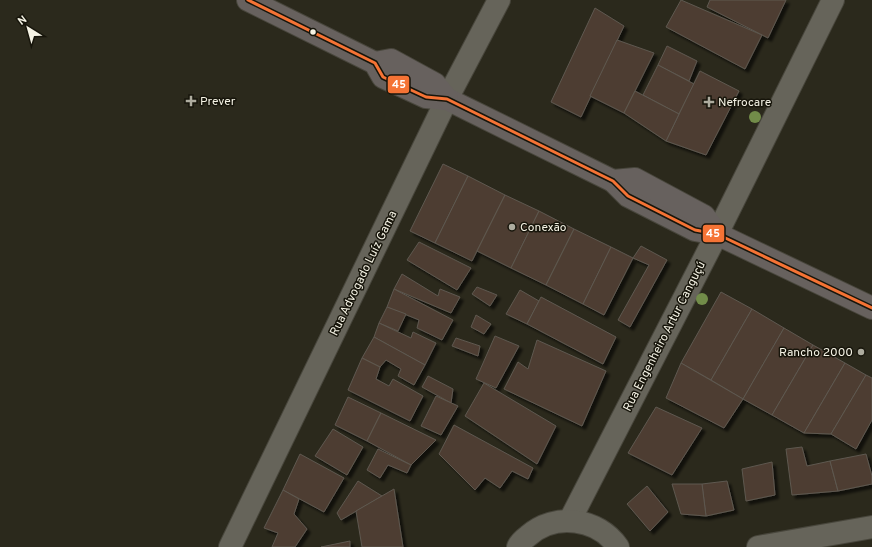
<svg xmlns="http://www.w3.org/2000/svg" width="872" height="547" font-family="Overpass,sans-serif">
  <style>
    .building { fill: #4e3e31; stroke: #5e5850; filter: url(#shadow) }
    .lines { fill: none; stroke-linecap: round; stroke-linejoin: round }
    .minor-casing { stroke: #48463c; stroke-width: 24 }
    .major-casing { stroke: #48463c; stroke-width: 24 }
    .minor { stroke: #66645a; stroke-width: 22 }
    .major { stroke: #67615e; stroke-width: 22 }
    .bus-1-casing { stroke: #17150b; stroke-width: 6 }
    .bus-1 { stroke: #f57335; stroke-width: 3 }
    .tree { fill: #728c49 }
    .bus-dot { fill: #f5f3e5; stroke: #17150b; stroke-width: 1.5 }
    .poi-dot { fill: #aeac9f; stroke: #17150b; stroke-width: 1.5 }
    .labels { text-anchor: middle; stroke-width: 3; stroke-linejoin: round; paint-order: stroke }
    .poi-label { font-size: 12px; fill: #f5f3e5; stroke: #17150b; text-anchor: start }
    .street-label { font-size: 12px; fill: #f5f3e5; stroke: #17150b }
    .line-badge { stroke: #17150b; stroke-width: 1.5 }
    .badge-label { font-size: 11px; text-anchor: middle; font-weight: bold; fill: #fff }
  </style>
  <defs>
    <filter id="shadow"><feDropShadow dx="3.5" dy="3.5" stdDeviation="1" flood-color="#0009"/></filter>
  </defs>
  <rect width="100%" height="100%" fill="#2b291c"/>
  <g class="building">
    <path d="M681,0L762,35L745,69L666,27Z"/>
    <path d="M710,0H786L768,38L707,7Z"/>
    <path d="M595,8L624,26L581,117L551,102Z"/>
    <path d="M617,40L654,53L624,113L590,96Z"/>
    <path d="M667,46L697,61L689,81L658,65Z"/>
    <path d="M658,65L694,84L679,114L643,95Z"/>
    <path d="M700,71L739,91L706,155L666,141Z"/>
    <path d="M635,91L679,114L666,141L624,113Z"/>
    <path d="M443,164L468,176L435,243L410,231Z"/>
    <path d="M468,176L505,195L472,261L435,243Z"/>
    <path d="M505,195L539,211L511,268L477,251Z"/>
    <path d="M539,211L574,229L546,285L511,268Z"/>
    <path d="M574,229L611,247L583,304L546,285Z"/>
    <path d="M419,242L471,268L457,290L407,260Z"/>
    <path d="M641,246L667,260L630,327L618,320L649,265L633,258Z"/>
    <path d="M611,247L633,258L604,315L583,304Z"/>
    <path d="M402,274L438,296L440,289L460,297L451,313L394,289Z"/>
    <path d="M477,287L497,295L490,306L472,294Z"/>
    <path d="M394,289L453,320L442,340L417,328L419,320L387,307Z"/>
    <path d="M520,290L539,301L527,324L506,314Z"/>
    <path d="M721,292L752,309L711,380L681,363Z"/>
    <path d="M541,297L616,337L603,364L527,324Z"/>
    <path d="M387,307L406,314L398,331L379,323Z"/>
    <path d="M752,309L784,328L743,399L711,380Z"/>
    <path d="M476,315L491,324L484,334L471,327Z"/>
    <path d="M379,323L411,338L413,332L436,343L425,365L374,337Z"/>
    <path d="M784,328L813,345L772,415L743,399Z"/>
    <path d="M495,336L519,346L496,388L476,379Z"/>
    <path d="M374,337L425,365L414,385L398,376L401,369L386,360L380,367L362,358Z"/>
    <path d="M456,338L480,346L478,356L452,346Z"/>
    <path d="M537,340L606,371L582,426L504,389L518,362L528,369Z"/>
    <path d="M813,345L845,363L804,433L772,415Z"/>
    <path d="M362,358L380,367L376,379L389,386L393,379L423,396L410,421L348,390Z"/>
    <path d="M681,363L743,399L724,428L666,398Z"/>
    <path d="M845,363L866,375L831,434L804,433Z"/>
    <path d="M866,375L872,378V420L856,449L831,434Z"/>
    <path d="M428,376L453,389L451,403L422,387Z"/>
    <path d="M484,383L556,426L537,464L465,416Z"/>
    <path d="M436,396L458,406L441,435L421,426Z"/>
    <path d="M348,397L381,413L367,441L335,425Z"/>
    <path d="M656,407L702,428L672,475L628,453Z"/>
    <path d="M381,413L436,440L411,465L367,441Z"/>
    <path d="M454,425L533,468L528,479L512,471L500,488L485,478L475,490L439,454Z"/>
    <path d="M333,429L363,447L347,475L315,456Z"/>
    <path d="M802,447L807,466L830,461L838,491L792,495L786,449Z"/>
    <path d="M378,449L411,465L407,473L388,465L380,478L367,470Z"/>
    <path d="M300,454L344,478L324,512L283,490Z"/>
    <path d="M866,454L872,476V484L838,491L830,461Z"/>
    <path d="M772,462L775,495L746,501L742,469Z"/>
    <path d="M358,481L382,496L341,520L337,513Z"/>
    <path d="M727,481L734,510L706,516L702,484Z"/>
    <path d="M672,484H702L706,516L681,514Z"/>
    <path d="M647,486L668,512L650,531L627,504Z"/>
    <path d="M394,489L403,547H362L356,511Z"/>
    <path d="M283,490L299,499L294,514L307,529L295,547H272L278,533L264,528Z"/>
    <path d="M350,541V547H321Z"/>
  </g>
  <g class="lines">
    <g class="minor-casing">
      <g id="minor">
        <path d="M570,520L717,234L833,0"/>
        <path d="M230,547L447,99L499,0"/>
        <path d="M518,547C520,542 524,539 528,536C555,512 598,518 618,547"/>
        <path d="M758,547L872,527"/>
      </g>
    </g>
    <g class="major-casing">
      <g id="major">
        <path d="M248,0L375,63L383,77L426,97L447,99L613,181L628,196L695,230L717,234L872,308"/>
        <path d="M375,63L391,60L435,84L447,99"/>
        <path d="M613,181L635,179L704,216L717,234"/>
      </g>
    </g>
    <use href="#minor" class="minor"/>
    <use href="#major" class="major"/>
    <g class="bus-1-casing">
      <path id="bus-1" d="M248,0L375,63L383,77L426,97L447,99L613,181L628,196L695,230L717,234L872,308"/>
    </g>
    <use href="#bus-1" class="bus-1"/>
  </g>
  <g class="tree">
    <circle cx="755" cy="117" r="6"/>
    <circle cx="702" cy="299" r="6"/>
  </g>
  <circle class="bus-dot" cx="313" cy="32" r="3.5"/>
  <g class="poi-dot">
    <path d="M189 95h4v4h4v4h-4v4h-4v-4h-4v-4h4z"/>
    <path d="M707 96h4v4h4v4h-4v4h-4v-4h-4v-4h4z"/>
    <circle cx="512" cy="227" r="4"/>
    <circle cx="861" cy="352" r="4"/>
  </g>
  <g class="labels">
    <g class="poi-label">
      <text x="200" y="105">Prever</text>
      <text x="718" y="106">Nefrocare</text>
      <text x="520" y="231">Conexão</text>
      <text x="853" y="356" text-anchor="end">Rancho 2000</text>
    </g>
    <g class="street-label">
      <text transform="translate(363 273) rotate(-64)" y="4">Rua Advogado Luíz Gama</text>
      <text transform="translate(664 336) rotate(-63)" y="4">Rua Engenheiro Artur Canguçú</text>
    </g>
  </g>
  <g class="line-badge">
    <rect x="387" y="75" width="23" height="19" rx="4" fill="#f57335"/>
    <rect x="702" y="224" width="23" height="19" rx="4" fill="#f57335"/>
  </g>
  <g class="badge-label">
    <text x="399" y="88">45</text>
    <text x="713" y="237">45</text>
  </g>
  <g transform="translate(28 28) rotate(323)" stroke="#17150b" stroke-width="3" paint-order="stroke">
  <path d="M0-3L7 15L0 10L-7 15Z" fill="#f5f3e5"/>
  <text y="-6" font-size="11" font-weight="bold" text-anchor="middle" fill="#f5f3e5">N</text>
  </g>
</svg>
